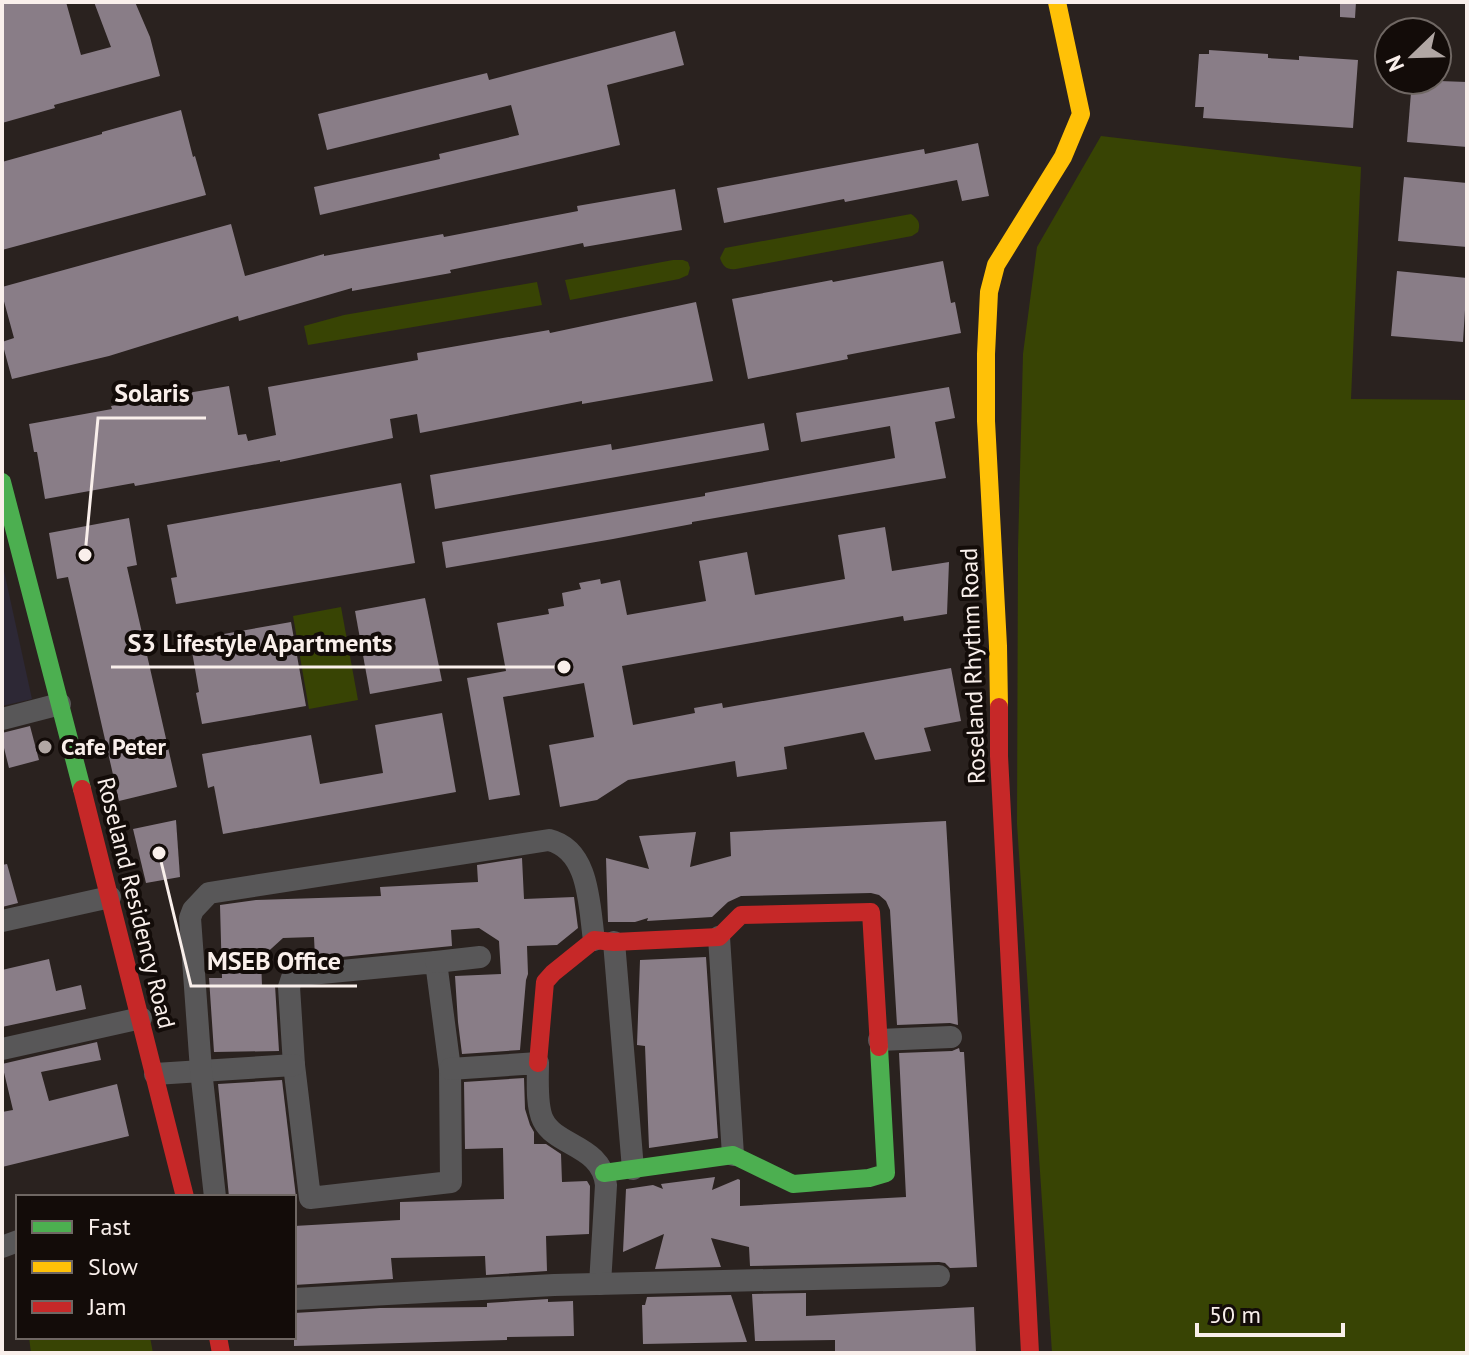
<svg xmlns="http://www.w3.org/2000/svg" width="1469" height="1355" font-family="'PT Sans',sans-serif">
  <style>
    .commercial { fill: #2d2835 }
    .green { fill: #384404 }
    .building { fill: #897d87 }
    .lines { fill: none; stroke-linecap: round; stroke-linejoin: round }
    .street { stroke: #585758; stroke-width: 22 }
    .fast { stroke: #4caf50; stroke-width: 18 }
    .slow { stroke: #ffc107; stroke-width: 18 }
    .jam { stroke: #c62828; stroke-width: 18 }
    .poi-dot { fill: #b1a7a4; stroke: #130c09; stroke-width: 3 }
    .labels { text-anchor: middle; stroke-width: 8; stroke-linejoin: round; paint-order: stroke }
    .street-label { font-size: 24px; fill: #f9efeb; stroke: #130c09 }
    .poi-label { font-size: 24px; font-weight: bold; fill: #f9efeb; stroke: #130c09; text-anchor: start }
    .leader { fill: none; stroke: #f9efeb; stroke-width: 3 }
    .callout-dot { fill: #f9efeb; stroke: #130c09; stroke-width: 3 }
    .callout-label { font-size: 26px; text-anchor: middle; font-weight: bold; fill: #f9efeb; stroke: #130c09; stroke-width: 8; stroke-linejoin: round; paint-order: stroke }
  </style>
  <rect width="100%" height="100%" fill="#2a221f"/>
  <path class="commercial" d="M2,562L32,699L2,706Z"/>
  <g class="green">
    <path d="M1101,136L1361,167L1351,399L1467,400V1353H1052L1017,824L1018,549L1023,354L1037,247Z"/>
    <path d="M911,214C918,219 921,223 918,232L912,236L736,269C727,270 723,267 720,258L725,248Z"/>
    <path d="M673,260H683L688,262L690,268L688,275L679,279L570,300L565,280Z"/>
    <path d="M537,282L542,305L308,345L304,326L344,315Z"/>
    <path d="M341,607L358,700L309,709L293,616Z"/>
    <path d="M29,1337H150L153,1353H31Z"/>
  </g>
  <g class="building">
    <path d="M2,2H66L81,55L111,47L94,2H135L150,37L160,76L54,105L55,108L2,123Z"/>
    <path d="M1340,2H1356L1355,18L1340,17Z"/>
    <path d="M675,31L684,65L607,85L620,145L320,215L314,187L440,159L439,154L519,135L511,105L327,150L318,114L487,73L489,80Z"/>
    <path d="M1209,50L1268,54V58L1299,60V56L1358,60L1353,128L1203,118L1204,107H1195L1199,54H1209Z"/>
    <path d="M1412,80L1467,82V147L1407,142Z"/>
    <path d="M181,110L193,157L195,156L206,195L2,250V162L102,134V132Z"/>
    <path d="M978,143L989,196L962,201L957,180L845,202L844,199L724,223L717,188L924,149L925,154Z"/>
    <path d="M1404,177L1467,183V247L1398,241Z"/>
    <path d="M675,189L682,230L584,247L583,243L450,270L451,273L352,291V288L239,321L238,316L109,356L12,379L2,342L14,338L2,294V287L231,224L245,276L324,254V256L443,234L444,237L578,211L577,206Z"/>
    <path d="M943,261L951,303L955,302L961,333L847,355L848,359L748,379L732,299L832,280L833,282Z"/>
    <path d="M1397,271L1467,278L1463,342L1391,336Z"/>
    <path d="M696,302L713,381L582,404V401L420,433L417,414L390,419L393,438L280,462V460L135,486L134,483L45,499L37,452H34L29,424L112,409L111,406L229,386L238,435L246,434L248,441L276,435L268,387L418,360L417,353L549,330L550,333Z"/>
    <path d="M949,387L955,418L935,422L946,478L692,522V524L613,539L446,568L442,542L705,496V493L895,458L890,426L801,442L796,413Z"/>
    <path d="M764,423L769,450L435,509L430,475L611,444L612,450Z"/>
    <path d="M401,483L415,563L176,604L171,578L177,577L167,525Z"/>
    <path d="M129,518L137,565L127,567L177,787L119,801L68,577L57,579L49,533Z"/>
    <path d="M885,527L892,571L949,562L947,614L904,621L903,616L622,666L633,725L695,713L694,708L722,703L723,708L951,668L961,721L924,728L931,751L875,760L864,732L784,747L787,769L737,777L735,761L628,780L597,800L560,807L549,745L594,737L584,683L503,697L520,795L489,800L467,678L506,671L497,623L549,614L548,609L564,606L562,593L581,589L579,583L600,579L601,584L620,580L627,615L706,601L699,561L747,552L755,595L845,579L838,535Z"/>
    <path d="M425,598L442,681L370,694L355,611Z"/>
    <path d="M291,622L306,706L202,724L196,693L199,692L190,640Z"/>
    <path d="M442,713L456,792L223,834L214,786L208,788L202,754L311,735L320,784L383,773L375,725Z"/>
    <path d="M30,726L39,760L9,768L2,740V733Z"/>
    <path d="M176,820L180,877L146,883L133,829Z"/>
    <path d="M946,821L958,1025L950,1023L897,1025L890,910L886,901L879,895L871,893L741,896L728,902L712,917L647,921L648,918L635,922H608L606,858L649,869L639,836L696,832L690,867L731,856L730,832Z"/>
    <path d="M522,858L524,899L574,897L578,928L557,945L527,946L528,974L526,980L520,1050L462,1054L458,1022L455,976L501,974L499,941L479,928L451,930L452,946L331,958H315L314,937L283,938L261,958L262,986L275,985L279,1051L214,1052L209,978H222L220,905L256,900L381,896L380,887L478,882L477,865Z"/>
    <path d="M7,864L18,903L2,907V865Z"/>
    <path d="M706,957L718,1138L649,1148L645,1046L637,1045L640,960Z"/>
    <path d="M49,959L56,991L81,985L86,1009L2,1027V970Z"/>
    <path d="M97,1042L101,1060L41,1072L49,1101L117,1084L129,1136L2,1167V1112L13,1110L2,1064Z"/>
    <path d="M959,1048L960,1052H964L977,1267L950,1268L945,1263L939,1262L750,1266L749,1247L711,1238L721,1267L655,1269L664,1234L623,1252L626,1189L653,1185L663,1189L661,1184L715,1177L712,1190L738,1179L740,1180V1206L906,1197L899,1053L952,1051Z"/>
    <path d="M524,1078L525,1109L530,1125L534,1132V1144H546L561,1154L562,1182L587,1181L590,1186L589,1234L546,1236L547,1271L486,1275L485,1256L391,1258L393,1279L294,1285V1226L400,1220V1202L504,1199L503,1148L465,1149L464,1082Z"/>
    <path d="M282,1080L296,1197H229L218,1084Z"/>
    <path d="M806,1293V1316L974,1307L976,1353L835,1352V1340L755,1341L752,1294Z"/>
    <path d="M731,1295L747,1342L643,1344L642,1305H645L647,1297Z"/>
    <path d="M548,1299V1302L573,1301L574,1336L507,1337V1340L294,1346V1313L380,1308L487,1307V1303Z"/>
  </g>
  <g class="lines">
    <g class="street">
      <path d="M2,719L60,704"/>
      <path d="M2,921L110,897"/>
      <path d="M719,937L733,1155"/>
      <path d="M614,942L633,1169"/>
      <path d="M436,962L450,1069L451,1182L310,1198L294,1065L289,987L292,978L300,975Z"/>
      <path d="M436,962L480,957"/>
      <path d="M879,1040L951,1037"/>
      <path d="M2,1049L141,1018"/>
      <path d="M450,1069L538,1063C538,1079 536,1106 543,1120C556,1147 602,1145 606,1185L600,1284"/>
      <path d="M155,1074L294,1065"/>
      <path d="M215,1197L201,1070L190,918L193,910L209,893L549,840C590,850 589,906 594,940"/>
      <path d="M2,1247L18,1241"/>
      <path d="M294,1299L554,1285L939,1276"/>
    </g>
    <g class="fast">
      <path d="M2,482L82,789"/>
      <path d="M604,1173L733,1155L793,1184L869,1178L886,1173L879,1047"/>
    </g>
    <path class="slow" d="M999,707L998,646L986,421V354L989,292L996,265L1063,157L1081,114L1057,2"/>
    <g class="jam">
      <path d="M999,707V756L1030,1353"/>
      <path d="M82,789L185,1197"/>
      <path d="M538,1063L545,982L553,973L594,940L614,942L719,937L741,915L871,912L879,1047"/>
      <path d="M218,1337L221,1353"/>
    </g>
  </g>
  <circle class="poi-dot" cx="45" cy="747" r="8"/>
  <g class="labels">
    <g class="street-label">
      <text transform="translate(973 666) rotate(-92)" y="8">Roseland Rhythm Road</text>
      <text transform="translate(136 903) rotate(76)" y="8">Roseland Residency Road</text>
    </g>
    <g class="poi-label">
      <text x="61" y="755">Cafe Peter</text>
    </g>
  </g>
  <path class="leader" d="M85 555L98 418H206M564 667L409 667H111M159 853L191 986H357"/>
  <g class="callout-dot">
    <circle cx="85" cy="555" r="8"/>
    <circle cx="564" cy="667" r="8"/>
    <circle cx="159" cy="853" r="8"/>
  </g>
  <g class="callout-label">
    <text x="152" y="402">Solaris</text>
    <text x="260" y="652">S3 Lifestyle Apartments</text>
    <text x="274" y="970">MSEB Office</text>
  </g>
  <rect width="1469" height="1355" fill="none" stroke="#f9efeb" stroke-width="8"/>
  <rect x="16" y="1195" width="280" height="144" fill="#130c09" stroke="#6f6763" stroke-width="2"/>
  <rect x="32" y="1221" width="40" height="12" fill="#4caf50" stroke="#6f6763" stroke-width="2"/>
  <text x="88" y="1235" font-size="24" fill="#f9efeb">Fast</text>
  <rect x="32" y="1261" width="40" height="12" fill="#ffc107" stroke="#6f6763" stroke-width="2"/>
  <text x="88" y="1275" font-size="24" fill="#f9efeb">Slow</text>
  <rect x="32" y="1301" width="40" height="12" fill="#c62828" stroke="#6f6763" stroke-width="2"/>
  <text x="88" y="1315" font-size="24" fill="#f9efeb">Jam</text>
  <g transform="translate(1413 56) rotate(247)"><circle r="38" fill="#130c09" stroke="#6f6763" stroke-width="2"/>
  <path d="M0-6L14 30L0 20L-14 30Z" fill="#b1a7a4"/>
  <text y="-12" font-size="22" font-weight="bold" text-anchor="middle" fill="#f9efeb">N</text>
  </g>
  <path d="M1197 1323v12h146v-12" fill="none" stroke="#f9efeb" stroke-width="4"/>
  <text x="1209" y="1323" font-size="24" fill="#f9efeb" stroke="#130c09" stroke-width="6" paint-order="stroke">50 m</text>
</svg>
